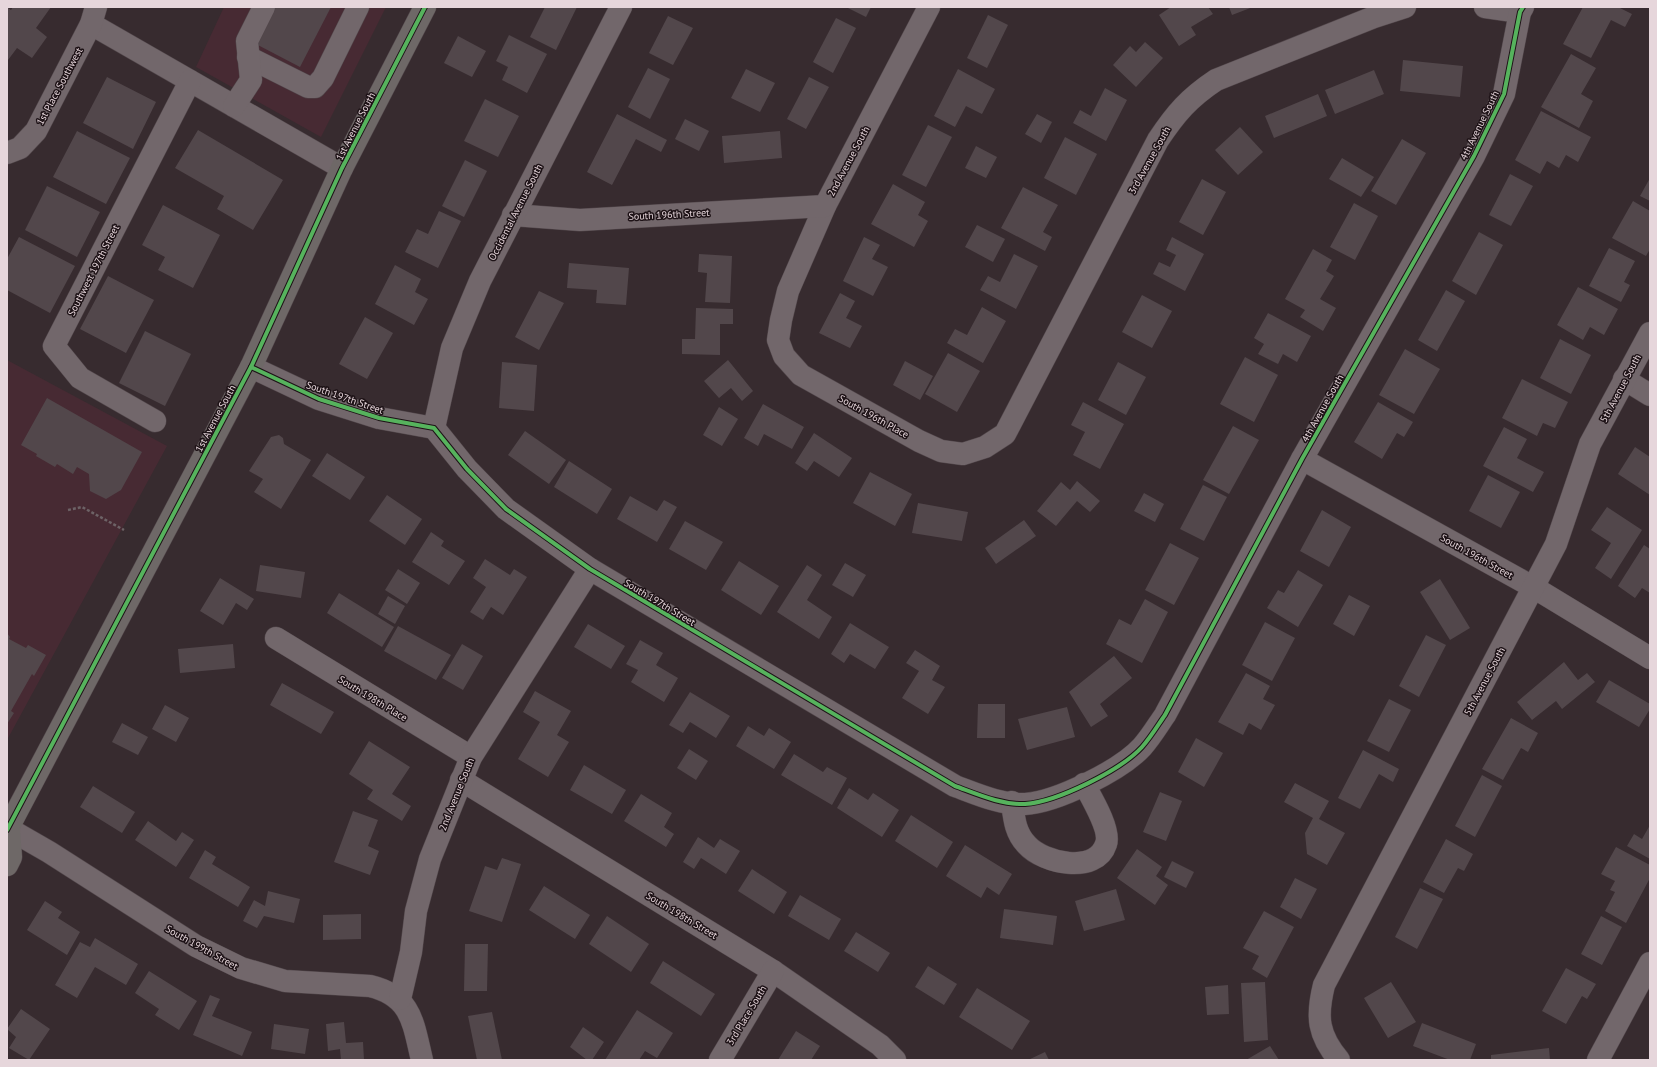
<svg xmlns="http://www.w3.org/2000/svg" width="1657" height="1067" font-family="'PT Sans',sans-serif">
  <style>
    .built { fill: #472a33 }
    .building { fill: #52474b }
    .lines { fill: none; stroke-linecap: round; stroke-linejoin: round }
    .minor-casing { stroke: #52474b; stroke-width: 23 }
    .major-casing { stroke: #52474b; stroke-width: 23 }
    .path { stroke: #6d6266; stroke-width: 2.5; stroke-dasharray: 3 2; stroke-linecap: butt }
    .minor { stroke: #72676b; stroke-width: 22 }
    .major { stroke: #6e6867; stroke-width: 22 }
    .cycleway-casing { stroke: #1d1216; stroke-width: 6 }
    .cycleway { stroke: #56b35d; stroke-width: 4 }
    .labels { text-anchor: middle; stroke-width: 3; stroke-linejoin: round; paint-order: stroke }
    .street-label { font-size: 10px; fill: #e6d6db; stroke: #1d1216 }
  </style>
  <rect width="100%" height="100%" fill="#372b2f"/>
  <g class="built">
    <path d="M224,7H386L321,137L196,67Z"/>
    <path d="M7,360L167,446L7,740Z"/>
  </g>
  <g class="building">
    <path d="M7,7L11,10L13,7H51L36,28L47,37L32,58L17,48L8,60L7,59Z"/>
    <path d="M273,7H331L300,67L254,43Z"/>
    <path d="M545,7H577L556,50L530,37Z"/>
    <path d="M846,7H871L866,17Z"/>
    <path d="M1171,7H1208L1213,14L1191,27L1196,35L1179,46L1159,15Z"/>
    <path d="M1229,7H1253L1232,15Z"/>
    <path d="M1583,7H1618L1632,14L1625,27L1611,20L1591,58L1563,44Z"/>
    <path d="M988,15L1008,25L987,68L967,58Z"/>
    <path d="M668,16L693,28L673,65L649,53Z"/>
    <path d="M836,18L856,28L833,73L813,62Z"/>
    <path d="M509,35L547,54L527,93L502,80L508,67L496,61Z"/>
    <path d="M458,36L486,51L472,77L444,63Z"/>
    <path d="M1145,42L1163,58L1136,87L1113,65L1130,46L1136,52Z"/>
    <path d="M1571,54L1596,68L1581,94L1593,101L1579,128L1541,107Z"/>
    <path d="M1403,60L1463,66L1460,97L1400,91Z"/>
    <path d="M648,68L670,79L650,119L628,107Z"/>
    <path d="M746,69L775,83L760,112L731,98Z"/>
    <path d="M958,69L995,89L982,114L966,106L955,127L934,116Z"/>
    <path d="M1374,70L1384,94L1335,114L1325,90Z"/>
    <path d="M107,77L156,102L133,149L83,123Z"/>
    <path d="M809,77L829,87L806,129L787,119Z"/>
    <path d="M1105,88L1127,100L1106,141L1073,123L1080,110L1091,116Z"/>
    <path d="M1318,94L1327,116L1274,138L1265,116Z"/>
    <path d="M485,99L519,116L498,157L464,141Z"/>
    <path d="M1541,111L1591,137L1578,162L1566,155L1559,168L1547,161L1540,174L1515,160Z"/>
    <path d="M617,114L667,140L661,152L636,139L612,185L587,172Z"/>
    <path d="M1037,114L1052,122L1041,143L1025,134Z"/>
    <path d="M685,119L709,131L699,151L675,139Z"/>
    <path d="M928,125L952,137L926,187L902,175Z"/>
    <path d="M1240,127L1263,152L1238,175L1215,150Z"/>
    <path d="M198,130L283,180L253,230L217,209L224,196L175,168Z"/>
    <path d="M77,131L130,158L106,204L53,177Z"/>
    <path d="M780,131L782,158L724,163L722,136Z"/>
    <path d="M1065,137L1097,154L1076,195L1044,178Z"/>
    <path d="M1402,139L1426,153L1396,205L1371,191Z"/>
    <path d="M976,146L997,157L986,178L965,168Z"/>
    <path d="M1342,158L1374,177L1361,197L1329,179Z"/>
    <path d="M465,160L487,171L464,217L442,206Z"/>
    <path d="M1510,174L1533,186L1511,226L1489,215Z"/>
    <path d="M1650,178V201L1640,196Z"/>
    <path d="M1202,179L1226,192L1203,235L1179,222Z"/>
    <path d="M893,184L925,202L918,215L928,221L914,247L871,224Z"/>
    <path d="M47,186L100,212L77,257L25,230Z"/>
    <path d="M1023,187L1058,205L1043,232L1052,237L1045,251L1001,228Z"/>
    <path d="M1633,201L1650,211V249L1646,256L1612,238Z"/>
    <path d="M1354,203L1378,216L1355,260L1330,247Z"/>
    <path d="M163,205L220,235L193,288L158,270L165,257L142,245Z"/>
    <path d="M439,211L461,221L438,268L405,252L417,229L428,234Z"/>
    <path d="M977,225L1005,239L993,262L965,247Z"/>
    <path d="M1479,232L1503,245L1476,295L1452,281Z"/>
    <path d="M19,237L75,266L50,313L7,290V259Z"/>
    <path d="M864,237L880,245L872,259L888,267L873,296L843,281Z"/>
    <path d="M1172,237L1204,254L1185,291L1153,274L1159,262L1170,267L1176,255L1166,250Z"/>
    <path d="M1609,248L1635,261L1624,282L1630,285L1621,302L1589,286Z"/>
    <path d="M1313,249L1332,260L1326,271L1334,276L1320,299L1336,308L1323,331L1300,317L1305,310L1285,299Z"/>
    <path d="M699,254L732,256L730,303L705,302L707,273L698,272Z"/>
    <path d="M1014,254L1038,266L1016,309L980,290L988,276L1000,282Z"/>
    <path d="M569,263L629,268L626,305L596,303L597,290L567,288Z"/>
    <path d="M395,265L421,279L415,292L428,299L414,325L375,304Z"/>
    <path d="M108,276L154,300L126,353L80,329Z"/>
    <path d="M1578,287L1618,309L1604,335L1590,327L1583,340L1557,325Z"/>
    <path d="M1446,290L1465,301L1437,351L1418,340Z"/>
    <path d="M539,291L564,303L539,350L515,337Z"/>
    <path d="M840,293L855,301L846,318L862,326L850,348L819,333Z"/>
    <path d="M1142,295L1172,311L1152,348L1122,332Z"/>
    <path d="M982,307L1006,321L983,363L947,343L955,329L967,335Z"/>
    <path d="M696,308L733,309V324H720V355L682,354V339H695Z"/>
    <path d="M1268,313L1311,336L1297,362L1283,354L1278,364L1258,354L1264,344L1254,338Z"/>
    <path d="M365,317L393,333L367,379L339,364Z"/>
    <path d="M145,331L191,354L165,406L119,383Z"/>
    <path d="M1560,339L1591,355L1571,394L1540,378Z"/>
    <path d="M1405,349L1440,369L1414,414L1379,395Z"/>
    <path d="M948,353L980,371L957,412L925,394Z"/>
    <path d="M1245,357L1278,375L1254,422L1220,404Z"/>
    <path d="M728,360L753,391L742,401L731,388L719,398L704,381Z"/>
    <path d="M905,361L933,376L920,400L893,385Z"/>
    <path d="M502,362L537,365L534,411L499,408Z"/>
    <path d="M1118,362L1146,377L1126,415L1098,400Z"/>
    <path d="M1522,379L1568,402L1555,428L1543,423L1537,436L1502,418Z"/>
    <path d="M47,398L142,452L121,490L106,499L90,491L89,474L77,467L73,474L57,464L55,467L36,456L37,454L21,445Z"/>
    <path d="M1083,402L1124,424L1100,469L1073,455L1085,432L1071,425Z"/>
    <path d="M1378,402L1413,422L1404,437L1397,433L1382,459L1354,442Z"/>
    <path d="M763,404L804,427L792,449L764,434L758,446L744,438Z"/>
    <path d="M719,407L738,419L722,446L703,435Z"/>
    <path d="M1233,426L1259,440L1229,494L1203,480Z"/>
    <path d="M1504,427L1527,439L1517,458L1544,472L1533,492L1483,466Z"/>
    <path d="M525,431L566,460L549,484L508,455Z"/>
    <path d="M814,433L852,458L839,477L814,461L807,471L795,463Z"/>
    <path d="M279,435L283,438L284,444L311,460L281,509L254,492L263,479L249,471L271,437Z"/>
    <path d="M1635,447L1650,457V495L1618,474Z"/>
    <path d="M327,453L365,477L350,500L312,476Z"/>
    <path d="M569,461L612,489L597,514L554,487Z"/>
    <path d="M870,472L912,494L895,526L853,503Z"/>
    <path d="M1488,475L1520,492L1501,528L1469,511Z"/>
    <path d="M1077,481L1100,501L1090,512L1077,501L1056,526L1037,511L1061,482L1070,490Z"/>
    <path d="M1203,485L1227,497L1204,541L1180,529Z"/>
    <path d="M1144,493L1164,504L1155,522L1134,511Z"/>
    <path d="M387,495L422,519L405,545L369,521Z"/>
    <path d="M630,496L657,511L664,500L677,507L657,542L617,519Z"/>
    <path d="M918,503L968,512L962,541L912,533Z"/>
    <path d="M1607,507L1642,530L1611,579L1595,568L1611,543L1591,530Z"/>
    <path d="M1322,510L1351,527L1329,567L1300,551Z"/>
    <path d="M1024,520L1036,536L996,564L985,548Z"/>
    <path d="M685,521L723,542L706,570L669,549Z"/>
    <path d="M431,532L444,541L441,546L465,561L449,585L412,562Z"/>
    <path d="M1170,543L1199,558L1174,605L1145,590Z"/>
    <path d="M1644,545L1650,549V593L1642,588L1635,598L1618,586Z"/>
    <path d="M485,559L510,575L514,569L527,577L503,615L491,607L483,620L470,612L486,587L473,578Z"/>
    <path d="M739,561L779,586L761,615L721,590Z"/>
    <path d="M845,563L866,575L853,597L832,585Z"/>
    <path d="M260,565L305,572L301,598L256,591Z"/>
    <path d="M807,565L822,575L807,600L832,617L819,639L777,612Z"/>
    <path d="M398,569L420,583L407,604L385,590Z"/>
    <path d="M1298,570L1323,585L1298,627L1267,608L1278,590L1284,593Z"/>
    <path d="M220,578L254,599L247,610L236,603L223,625L200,611Z"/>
    <path d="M1440,579L1470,628L1450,640L1420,592Z"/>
    <path d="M339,593L394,627L382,647L327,613Z"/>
    <path d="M1349,595L1370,606L1354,636L1333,624Z"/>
    <path d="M388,596L405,606L395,624L378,614Z"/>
    <path d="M1145,599L1168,612L1142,663L1106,644L1119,619L1131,625Z"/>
    <path d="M1265,622L1295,638L1272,681L1242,665Z"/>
    <path d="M850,623L889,647L875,669L850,654L844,663L831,654Z"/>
    <path d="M588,624L625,646L611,669L574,647Z"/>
    <path d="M398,626L451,655L436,680L384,651Z"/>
    <path d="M7,633L10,637L9,639L26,648L28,645L46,655L34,676L32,674L11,711L14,713L7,724Z"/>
    <path d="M1426,635L1446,645L1419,697L1399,686Z"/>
    <path d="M640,640L663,653L656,665L678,678L664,702L631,682L638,670L626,664Z"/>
    <path d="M233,644L235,668L180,673L178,649Z"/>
    <path d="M462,644L483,656L463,690L442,678Z"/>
    <path d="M915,650L940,666L932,680L945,687L928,714L902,698L919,671L906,663Z"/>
    <path d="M1114,656L1132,678L1100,704L1108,716L1091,727L1069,692Z"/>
    <path d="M1564,662L1578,680L1587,673L1595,682L1562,709L1556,701L1532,720L1517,702Z"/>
    <path d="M1246,673L1270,686L1263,699L1275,705L1261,730L1249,723L1243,735L1218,722Z"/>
    <path d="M1609,680L1650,704V709L1639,727L1596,702Z"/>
    <path d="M282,683L334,712L321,734L270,705Z"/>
    <path d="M535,691L571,711L557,735L569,742L548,777L518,759L540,722L523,712Z"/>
    <path d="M690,692L730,716L716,738L690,722L683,733L669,725Z"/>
    <path d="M1389,699L1411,710L1389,752L1367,741Z"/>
    <path d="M978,704H1005V738H977Z"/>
    <path d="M165,705L189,718L176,742L152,729Z"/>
    <path d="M1067,707L1075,737L1027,750L1018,719Z"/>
    <path d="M1511,718L1538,733L1528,752L1521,748L1503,780L1482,769Z"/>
    <path d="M122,723L148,737L138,755L112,742Z"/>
    <path d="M748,726L764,736L769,728L791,742L774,769L736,746Z"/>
    <path d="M1196,738L1223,753L1204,787L1178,772Z"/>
    <path d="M369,741L410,767L392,794L411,806L402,821L367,799L373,790L349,774Z"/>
    <path d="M689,749L708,761L696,780L677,768Z"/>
    <path d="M1363,750L1399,769L1393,782L1379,774L1360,809L1338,798Z"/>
    <path d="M794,754L823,772L827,767L847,778L832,805L781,775Z"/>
    <path d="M584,765L626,790L612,814L570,790Z"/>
    <path d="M1482,775L1502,786L1475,837L1455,826Z"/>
    <path d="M1295,783L1329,801L1319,819L1345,833L1327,865L1307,854L1305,833L1313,818L1284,802Z"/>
    <path d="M93,786L135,812L122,833L80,807Z"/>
    <path d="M849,788L868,800L873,793L899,810L882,837L837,808Z"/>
    <path d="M1160,792L1182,801L1166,841L1143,832Z"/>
    <path d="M641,794L672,813L664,827L674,834L666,847L624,821Z"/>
    <path d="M353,811L378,820L368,846L379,851L370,875L334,862Z"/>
    <path d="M911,815L953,842L937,868L895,841Z"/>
    <path d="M148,821L176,841L182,832L194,840L176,867L135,840Z"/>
    <path d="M1650,825V859L1627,846L1634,834L1642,839Z"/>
    <path d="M698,837L714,848L720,839L740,851L726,874L701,858L694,869L683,862Z"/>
    <path d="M1446,839L1473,854L1464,871L1458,868L1444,893L1423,882Z"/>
    <path d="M965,845L1012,874L999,895L987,887L981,898L946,876Z"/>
    <path d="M1616,847L1650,865V878L1626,923L1605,911L1615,892L1610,890L1615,881L1601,874Z"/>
    <path d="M1137,849L1162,867L1156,876L1168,885L1155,905L1117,878Z"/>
    <path d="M205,850L216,857L212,864L250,887L238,907L189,878Z"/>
    <path d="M502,858L521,864L502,922L469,911L485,866L497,870Z"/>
    <path d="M1172,861L1194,872L1186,888L1164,877Z"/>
    <path d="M752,869L787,892L774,914L738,891Z"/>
    <path d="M1295,878L1317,889L1301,919L1280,907Z"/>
    <path d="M544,886L590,915L575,939L529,910Z"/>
    <path d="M1420,888L1443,899L1417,949L1395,937Z"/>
    <path d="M1116,889L1125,920L1084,931L1075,901Z"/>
    <path d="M268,891L300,899L294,923L264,916L257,928L243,921L254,900L265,906Z"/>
    <path d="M800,895L841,919L829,940L788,916Z"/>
    <path d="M45,901L62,912L58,918L80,932L67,955L27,930Z"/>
    <path d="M1004,909L1057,916L1053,945L1000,938Z"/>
    <path d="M1264,911L1294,927L1267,978L1252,969L1259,956L1243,948Z"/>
    <path d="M361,914V939L323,940V915Z"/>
    <path d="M607,916L649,944L631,972L589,944Z"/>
    <path d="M1601,916L1622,927L1602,965L1581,954Z"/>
    <path d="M856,932L890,953L878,972L844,951Z"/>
    <path d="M95,938L138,964L126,985L95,967L77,998L55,985L80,942L90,947Z"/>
    <path d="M465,944H488L487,991H464Z"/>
    <path d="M663,961L715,994L701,1016L650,983Z"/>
    <path d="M928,966L957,984L944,1005L915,987Z"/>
    <path d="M1566,968L1596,984L1587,999L1582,996L1566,1024L1542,1011Z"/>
    <path d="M149,971L197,1001L179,1030L155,1015L159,1009L135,993Z"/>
    <path d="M1265,982L1268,1040L1244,1042L1241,983Z"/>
    <path d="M1391,982L1416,1022L1388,1038L1364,998Z"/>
    <path d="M1228,985L1229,1014L1207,1015L1205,987Z"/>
    <path d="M977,988L1030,1021L1012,1050L959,1017Z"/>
    <path d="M210,995L220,999L212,1016L252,1032L242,1056L193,1035Z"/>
    <path d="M21,1009L50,1029L29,1060L9,1048L16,1037L7,1029Z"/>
    <path d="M637,1010L673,1033L657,1058L645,1051L639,1060H605Z"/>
    <path d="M492,1012L502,1060H477L468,1016Z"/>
    <path d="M344,1022L346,1043L363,1042L364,1060H341L340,1049L328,1051L326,1024Z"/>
    <path d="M1422,1023L1476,1044L1470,1060H1450L1413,1046Z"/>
    <path d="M274,1024L309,1029L305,1054L271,1049Z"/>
    <path d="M583,1027L604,1042L592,1060H587L570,1047Z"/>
    <path d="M796,1031L820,1046L811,1060H778Z"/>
    <path d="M1270,1046L1279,1060H1246Z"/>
    <path d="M1549,1048L1550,1060H1491V1055Z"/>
    <path d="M1045,1052L1049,1060H1028Z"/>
  </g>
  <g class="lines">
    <g class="minor-casing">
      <g id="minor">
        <path d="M929,7L825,206L788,291L781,320L778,340L784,356L801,375L919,441L941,451L963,454L985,447L1005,434L1158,140C1176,113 1189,98 1216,80L1374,17L1405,7"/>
        <path d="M1485,7L1520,12"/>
        <path d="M91,24L342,168"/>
        <path d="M248,57L308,87H315L323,78L358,7"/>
        <path d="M234,106L251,80L247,41L264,7"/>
        <path d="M7,153L20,148L36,131L91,24L96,7"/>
        <path d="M513,215L580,220L825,206"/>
        <path d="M251,367L319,399L379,418L434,428L467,469L506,509L590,569L955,786C977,794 1001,805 1025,804C1057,802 1121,770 1142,747C1151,737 1158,725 1165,715L1302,459L1474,156L1504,94L1520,12L1523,7"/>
        <path d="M1624,379L1650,395"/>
        <path d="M155,421L80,378L54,346L190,81"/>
        <path d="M434,428L452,348L480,281L621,7"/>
        <path d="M1302,459L1533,587L1650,658"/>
        <path d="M276,638L471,757"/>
        <path d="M461,780L773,971L880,1045L895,1060"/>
        <path d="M1012,802C1014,818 1015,833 1027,845C1043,863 1096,875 1106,844C1111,830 1091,797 1084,784"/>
        <path d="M9,829L49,852L196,946L241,968L285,981L370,986C412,996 413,1023 422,1060"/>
        <path d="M400,999L411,952L416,911L430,859L471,757L590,569"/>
        <path d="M720,1060L773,971"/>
        <path d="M1339,1060C1318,1035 1316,1017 1324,985L1556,544L1590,444L1650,333"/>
        <path d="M1598,1060L1650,963"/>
      </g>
    </g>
    <g class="major-casing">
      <g id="major">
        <path d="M7,830L251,367L342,168L425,7"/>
        <path d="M7,865L11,857L9,829"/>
      </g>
    </g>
    <path class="path" d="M68,510L82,507L124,530"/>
    <use href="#minor" class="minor"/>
    <use href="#major" class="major"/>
    <g class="cycleway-casing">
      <g id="cycleway">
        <path d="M251,367L319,399L379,418L434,428L467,469L506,509L590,569L955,786C977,794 1001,805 1025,804C1057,802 1121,770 1142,747C1151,737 1158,725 1165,715L1302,459L1474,156L1504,94L1520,12L1523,7"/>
        <path d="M7,830L251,367L342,168L425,7"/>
      </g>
    </g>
    <use href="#cycleway" class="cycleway"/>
  </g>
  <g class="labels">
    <g class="street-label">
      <text transform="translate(59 86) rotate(-62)" y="4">1st Place Southwest</text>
      <text transform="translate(1479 125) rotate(-64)" y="4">4th Avenue South</text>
      <text transform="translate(355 126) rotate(-63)" y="4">1st Avenue South</text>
      <text transform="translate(1149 160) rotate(-61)" y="4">3rd Avenue South</text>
      <text transform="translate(848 161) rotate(-62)" y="4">2nd Avenue South</text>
      <text transform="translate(515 212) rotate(-63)" y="4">Occidental Avenue South</text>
      <text transform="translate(669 214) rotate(-3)" y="4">South 196th Street</text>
      <text transform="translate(93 270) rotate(-63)" y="4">Southwest 197th Street</text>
      <text transform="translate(1620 388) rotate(-62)" y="4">5th Avenue South</text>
      <text transform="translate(345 397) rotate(19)" y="4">South 197th Street</text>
      <text transform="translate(1322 408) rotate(-61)" y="4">4th Avenue South</text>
      <text transform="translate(874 416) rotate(29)" y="4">South 196th Place</text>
      <text transform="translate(215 418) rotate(-62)" y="4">1st Avenue South</text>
      <text transform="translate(1477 556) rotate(29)" y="4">South 196th Street</text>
      <text transform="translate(660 602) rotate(31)" y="4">South 197th Street</text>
      <text transform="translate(1484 681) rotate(-62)" y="4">5th Avenue South</text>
      <text transform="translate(373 698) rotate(31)" y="4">South 198th Place</text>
      <text transform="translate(456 794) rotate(-68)" y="4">2nd Avenue South</text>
      <text transform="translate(682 915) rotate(31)" y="4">South 198th Street</text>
      <text transform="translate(202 947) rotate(29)" y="4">South 199th Street</text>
      <text transform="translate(746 1015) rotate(-59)" y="4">3rd Place South</text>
    </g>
  </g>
  <rect width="1657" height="1067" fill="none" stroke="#e6d6db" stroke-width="16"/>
</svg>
